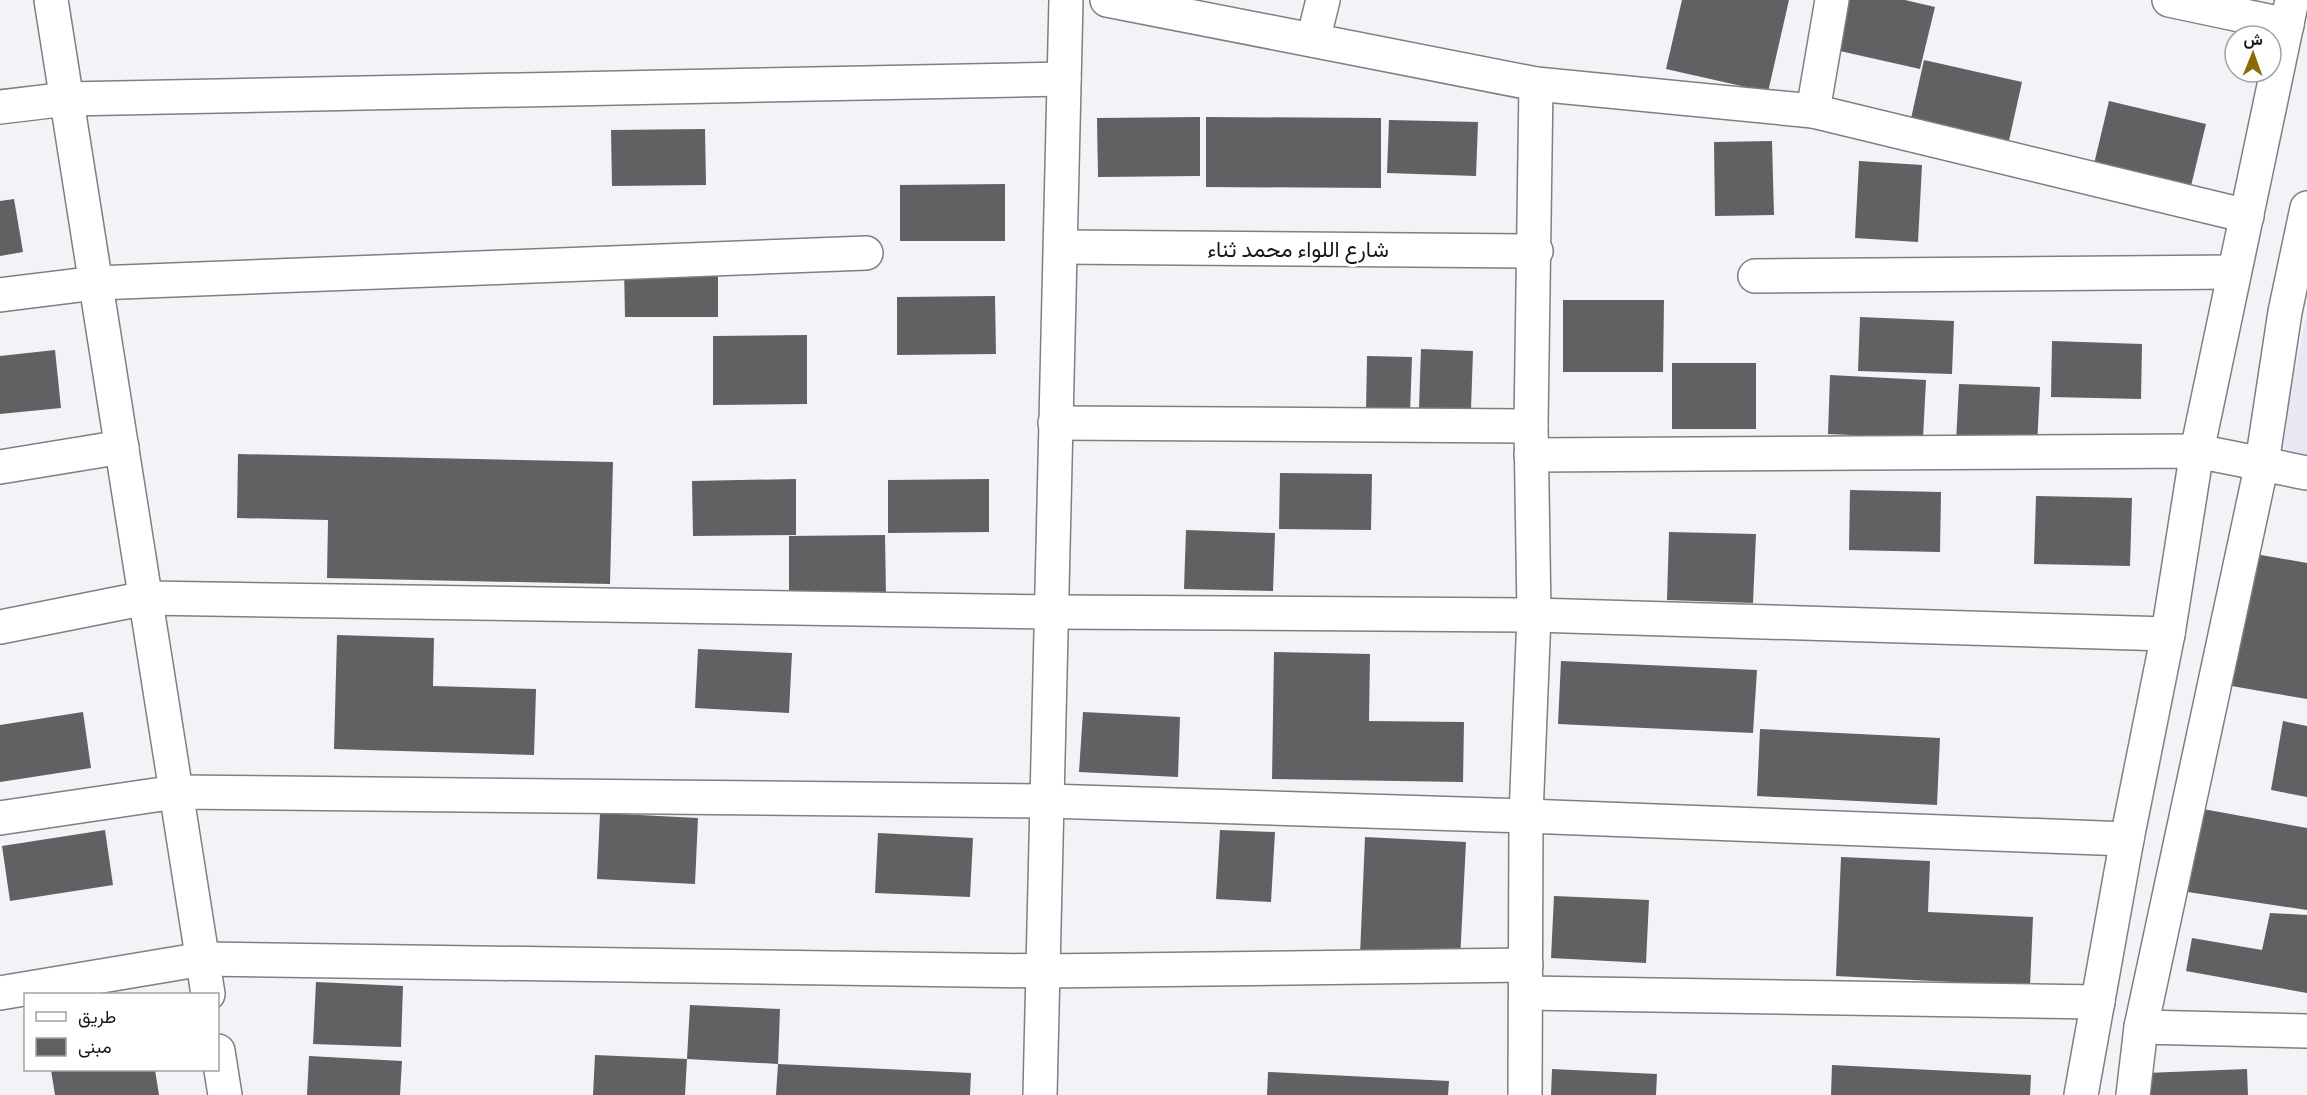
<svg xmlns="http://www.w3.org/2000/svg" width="2307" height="1095" font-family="Cabin,Vazirmatn,sans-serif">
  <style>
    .built { fill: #e9e7f2 }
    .building { fill: #616063 }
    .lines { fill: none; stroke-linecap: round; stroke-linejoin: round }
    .minor-casing { stroke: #7f7f82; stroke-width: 36 }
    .minor { stroke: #fff; stroke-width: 33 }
    .labels { text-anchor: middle; stroke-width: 6; stroke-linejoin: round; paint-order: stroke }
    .street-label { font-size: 22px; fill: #171718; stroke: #fff }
  </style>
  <rect width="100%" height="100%" fill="#f3f2f6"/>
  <path class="built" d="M2307,313V467L2277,460Z"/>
  <g class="building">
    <path d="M1682,0H1789L1768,92L1666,69Z"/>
    <path d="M1842,0H1905L1935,7L1920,69L1831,49Z"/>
    <path d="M1924,60L2022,82L2008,145L1910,123Z"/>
    <path d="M2109,101L2206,124L2191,186L2094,164Z"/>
    <path d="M1200,117V176L1098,177L1097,118Z"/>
    <path d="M1206,117L1381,118V188L1206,187Z"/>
    <path d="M1389,120L1478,122L1476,176L1387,173Z"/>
    <path d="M705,129L706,185L612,186L611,130Z"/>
    <path d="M1772,141L1774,215L1715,216L1714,142Z"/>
    <path d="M1859,161L1922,165L1918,242L1855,238Z"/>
    <path d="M1005,184V241H900V185Z"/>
    <path d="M14,199L23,252L0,256V201Z"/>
    <path d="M624,267H718V317H625Z"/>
    <path d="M995,296L996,354L897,355V297Z"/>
    <path d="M1563,300H1664L1663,372H1563Z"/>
    <path d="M1860,317L1954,321L1952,374L1858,371Z"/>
    <path d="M807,335V404L713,405V336Z"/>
    <path d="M2052,341L2142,344L2141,399L2051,397Z"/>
    <path d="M1421,349L1473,351L1471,409L1419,408Z"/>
    <path d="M55,350L61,408L0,414V356Z"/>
    <path d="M1367,356L1412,357L1410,413L1366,412Z"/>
    <rect x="1672" y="363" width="84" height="66"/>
    <path d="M1830,375L1926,380L1923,438L1828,434Z"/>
    <path d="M1959,384L2040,387L2037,445L1956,442Z"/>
    <path d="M238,454L613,462L610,584L327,578L328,520L237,518Z"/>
    <path d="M1280,473L1372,474L1371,530L1279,529Z"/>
    <path d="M796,479V535L693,536L692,481Z"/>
    <path d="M989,479V532L888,533V480Z"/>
    <path d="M1850,490L1941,492L1940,552L1849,550Z"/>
    <path d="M2036,496L2132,498L2130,566L2034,564Z"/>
    <path d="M1186,530L1275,533L1273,591L1184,589Z"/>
    <path d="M1669,532L1756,534L1753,603L1667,600Z"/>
    <path d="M885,535L886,599H789V536Z"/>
    <path d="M2244,552L2307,563V699L2220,684Z"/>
    <path d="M337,635L434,638L433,686L536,689L534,755L334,749Z"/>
    <path d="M698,649L792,653L789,713L695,708Z"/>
    <path d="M1274,652L1370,654L1369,721L1464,722L1463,782L1272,779Z"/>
    <path d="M1561,661L1757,670L1753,733L1558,724Z"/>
    <path d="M83,712L91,768L0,782V725Z"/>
    <path d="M1083,712L1180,717L1178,777L1079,772Z"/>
    <path d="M2283,721L2307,726V797L2271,790Z"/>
    <path d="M1760,729L1940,738L1937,805L1757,796Z"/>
    <path d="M2203,809L2307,828V910L2188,892Z"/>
    <path d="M600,813L698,818L695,884L597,879Z"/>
    <path d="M105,830L113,885L10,901L2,846Z"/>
    <path d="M1220,830L1275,832L1271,902L1216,899Z"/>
    <path d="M878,833L973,838L970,897L875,893Z"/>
    <path d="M1365,837L1466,842L1460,960L1360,955Z"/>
    <path d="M1841,857L1930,861L1928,912L2033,917L2030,986L1836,976Z"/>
    <path d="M1554,896L1649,900L1646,963L1551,958Z"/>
    <path d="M2270,913L2307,915V993L2186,971L2192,938L2262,950Z"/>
    <path d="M316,982L403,986L401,1047L313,1044Z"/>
    <path d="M690,1005L780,1009L778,1064L687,1059L685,1095H593L595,1055L687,1059Z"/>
    <path d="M309,1056L402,1061L400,1095H307Z"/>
    <path d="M778,1064L971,1073L970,1095H776Z"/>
    <path d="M1832,1065L2031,1075L2030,1095H1831Z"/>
    <path d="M1552,1069L1657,1074L1656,1095H1551Z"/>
    <path d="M2247,1069L2248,1095H2146V1073Z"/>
    <path d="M51,1070H155L159,1095H55Z"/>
    <path d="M1268,1072L1449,1081L1448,1095H1267Z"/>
  </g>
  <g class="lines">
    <g class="minor-casing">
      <g id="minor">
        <path d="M51,0L208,994"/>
        <path d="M1107,0L1536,84L1813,111L2247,216"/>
        <path d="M2169,0L2287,25"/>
        <path d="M1313,40L1323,0"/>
        <path d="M0,107L67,99L1064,79"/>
        <path d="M1813,111L1832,0"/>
        <path d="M1061,247L1536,251"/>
        <path d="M1755,276L2233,272"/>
        <path d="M0,295L96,283L866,253"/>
        <path d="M1055,423L1531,426"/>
        <path d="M1531,455L2197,451L2307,473"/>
        <path d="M0,467L122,447"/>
        <path d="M0,627L146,598L1053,612L1534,615L2168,634"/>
        <path d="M0,818L176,792L1047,801L1526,816L2127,839"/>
        <path d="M0,993L203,959L1043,971L1526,965"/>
        <path d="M1526,993L2098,1002"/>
        <path d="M2141,1027L2307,1031"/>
        <path d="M218,1051L225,1095"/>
        <path d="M1040,1095L1066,0"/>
        <path d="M1525,1095L1526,816L1534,615L1531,426L1536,84"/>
        <path d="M2081,1095L2127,839L2168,634L2197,451L2292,0"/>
        <path d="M2133,1095L2141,1027L2262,463L2285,312L2307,208"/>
      </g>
    </g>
    <use href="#minor" class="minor"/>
  </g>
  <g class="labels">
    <g class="street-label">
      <text x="1298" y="257">شارع اللواء محمد ثناء</text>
    </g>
  </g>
  <rect x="24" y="993" width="195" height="78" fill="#ffffff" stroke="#a2a2a3" stroke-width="1.5"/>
  <rect x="36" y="1012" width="30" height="9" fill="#ffffff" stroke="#a2a2a3" stroke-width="1.5"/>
  <text x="78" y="1023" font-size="18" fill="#171718">طريق</text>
  <rect x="36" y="1038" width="30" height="18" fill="#616063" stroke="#a2a2a3" stroke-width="1.5"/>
  <text x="78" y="1053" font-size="18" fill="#171718">مبنى</text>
  <g transform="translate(2253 54) rotate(1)"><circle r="28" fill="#ffffff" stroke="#a2a2a3" stroke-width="1.5"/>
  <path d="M0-4.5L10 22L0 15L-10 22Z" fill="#8b6a0a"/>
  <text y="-9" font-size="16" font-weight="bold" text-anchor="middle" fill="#171718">ش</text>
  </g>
</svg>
